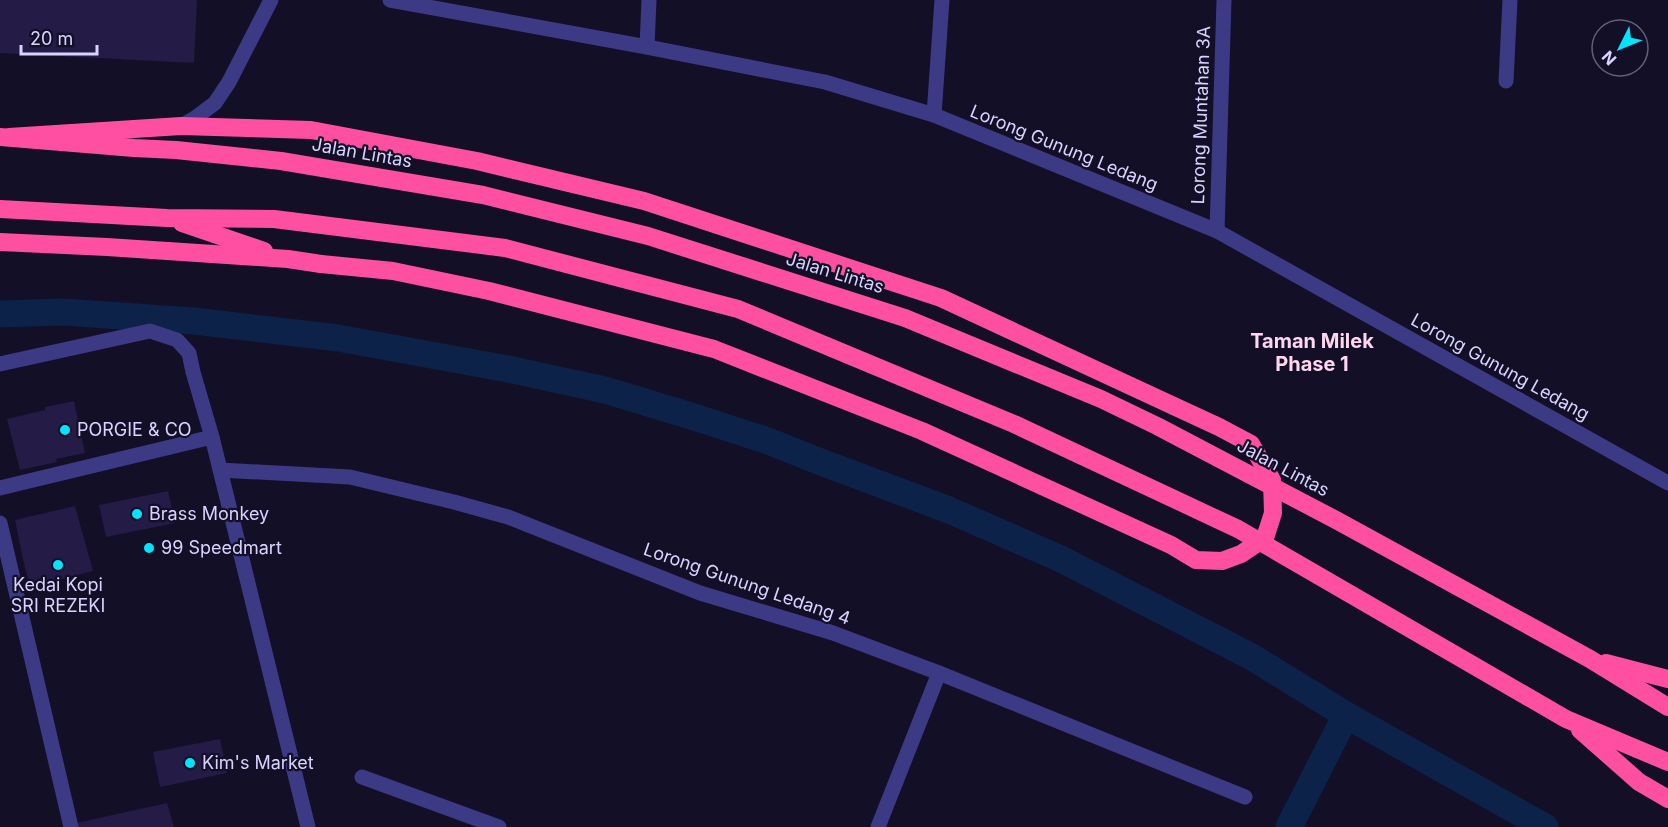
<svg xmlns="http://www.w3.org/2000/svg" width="1668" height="827" font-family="Inter,sans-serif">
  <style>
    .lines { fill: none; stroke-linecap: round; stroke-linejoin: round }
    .canal { stroke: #0c2248; stroke-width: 27 }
    .building { fill: #241b47 }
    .street { stroke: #3d3a85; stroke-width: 15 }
    .highway { stroke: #ff4fa3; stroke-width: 18 }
    .highway-bridge { stroke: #ff4fa3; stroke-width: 18 }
    .poi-dot { fill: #00e5ff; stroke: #130f26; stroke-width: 2 }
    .labels { text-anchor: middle; stroke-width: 4.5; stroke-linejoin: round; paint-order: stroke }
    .street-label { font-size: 18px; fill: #d9d4ff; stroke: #130f26 }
    .poi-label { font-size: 18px; fill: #d9d4ff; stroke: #130f26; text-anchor: start }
    .neighbourhood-label { font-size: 20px; font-weight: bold; fill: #ffd6f0; stroke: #130f26 }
  </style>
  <rect width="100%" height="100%" fill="#130f26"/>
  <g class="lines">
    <g class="canal">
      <path d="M0,314L63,312L194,321L338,338L508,369L605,390L691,416L768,441L813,459L949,510L1061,559L1252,657L1346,715L1545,827"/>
      <path d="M1289,827L1346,715"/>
    </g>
  </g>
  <g class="building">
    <path d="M0,0H197L194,63L0,53Z"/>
    <path d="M74,401L85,453L56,459L57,462L20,470L7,419L45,410V407Z"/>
    <path d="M168,491L175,523L106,537L99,505Z"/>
    <path d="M75,506L93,571L30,587L23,559L15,520Z"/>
    <path d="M220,739L227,773L160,787L153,752Z"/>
    <path d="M167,803L174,827H73L72,824Z"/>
  </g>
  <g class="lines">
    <g class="street">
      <path d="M390,0L647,47L825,82L934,115L1217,231L1668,483"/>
      <path d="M647,47L649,0"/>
      <path d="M1506,81L1510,0"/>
      <path d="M934,115L942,0"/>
      <path d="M181,126L195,118L215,103L229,82L271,0"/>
      <path d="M1217,231L1224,0"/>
      <path d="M0,364L150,331L177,340L189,353L193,372L212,437L308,827"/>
      <path d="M220,470L350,477L454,502L508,517L700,593L833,633L939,673L1245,797"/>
      <path d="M0,488L212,437"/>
      <path d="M0,523L71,827"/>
      <path d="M362,777L499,827"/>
      <path d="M878,827L939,673"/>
    </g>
    <g class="highway">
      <path d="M0,137L134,148L176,150L281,161L483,195L648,236L905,318L1101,399L1157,426L1336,520L1590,659L1668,707"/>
      <path d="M0,209L167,218L274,219L505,248L738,309L1014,424L1238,529L1566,719L1668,762"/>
      <path d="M182,223L264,251"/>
      <path d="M0,242L107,247L288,259L321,264"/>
      <path d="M1606,663L1668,679"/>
      <path d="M1580,730L1639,782L1668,799"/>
    </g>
    <path class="highway-bridge" d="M9,137L181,126L311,130L477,161L644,201L941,298L1219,427L1251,444L1272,480L1273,513L1265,538L1241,554L1222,561L1196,560L1171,545L922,431L714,349L489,291L393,271L321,264"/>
  </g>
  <g class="poi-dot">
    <circle cx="65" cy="430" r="6"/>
    <circle cx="137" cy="514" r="6"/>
    <circle cx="149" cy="548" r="6"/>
    <circle cx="58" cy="565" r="6"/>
    <circle cx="190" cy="763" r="6"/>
  </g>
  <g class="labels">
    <g class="street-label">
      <text transform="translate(1201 115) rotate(-88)" y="6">Lorong Muntahan 3A</text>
      <text transform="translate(1064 148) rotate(22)" y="6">Lorong Gunung Ledang</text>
      <text transform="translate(362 153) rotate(10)" y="6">Jalan Lintas</text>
      <text transform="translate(835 273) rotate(17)" y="6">Jalan Lintas</text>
      <text transform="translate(1500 367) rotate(29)" y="6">Lorong Gunung Ledang</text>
      <text transform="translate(1283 468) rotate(28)" y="6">Jalan Lintas</text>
      <text transform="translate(747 584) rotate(19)" y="6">Lorong Gunung Ledang 4</text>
    </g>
    <g class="poi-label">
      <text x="77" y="436">PORGIE &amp; CO</text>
      <text x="149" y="520">Brass Monkey</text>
      <text x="161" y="554">99 Speedmart</text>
      <text x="58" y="591" text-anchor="middle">Kedai Kopi<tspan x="58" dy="21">SRI REZEKI</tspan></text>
      <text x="202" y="769">Kim's Market</text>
    </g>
    <g class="neighbourhood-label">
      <text x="1312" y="348">Taman Milek<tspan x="1312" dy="23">Phase 1</tspan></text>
    </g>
  </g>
  <g transform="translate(1620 48) rotate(227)"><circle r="28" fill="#130f26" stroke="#625e7d" stroke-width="1.5"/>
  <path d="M0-4.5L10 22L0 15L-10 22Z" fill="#00e5ff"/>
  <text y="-9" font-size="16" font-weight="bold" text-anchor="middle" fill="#d9d4ff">N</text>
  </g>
  <path d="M21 45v9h76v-9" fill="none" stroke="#d9d4ff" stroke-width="3"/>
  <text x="30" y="45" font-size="18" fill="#d9d4ff" stroke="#130f26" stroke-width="4.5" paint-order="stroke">20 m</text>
</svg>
